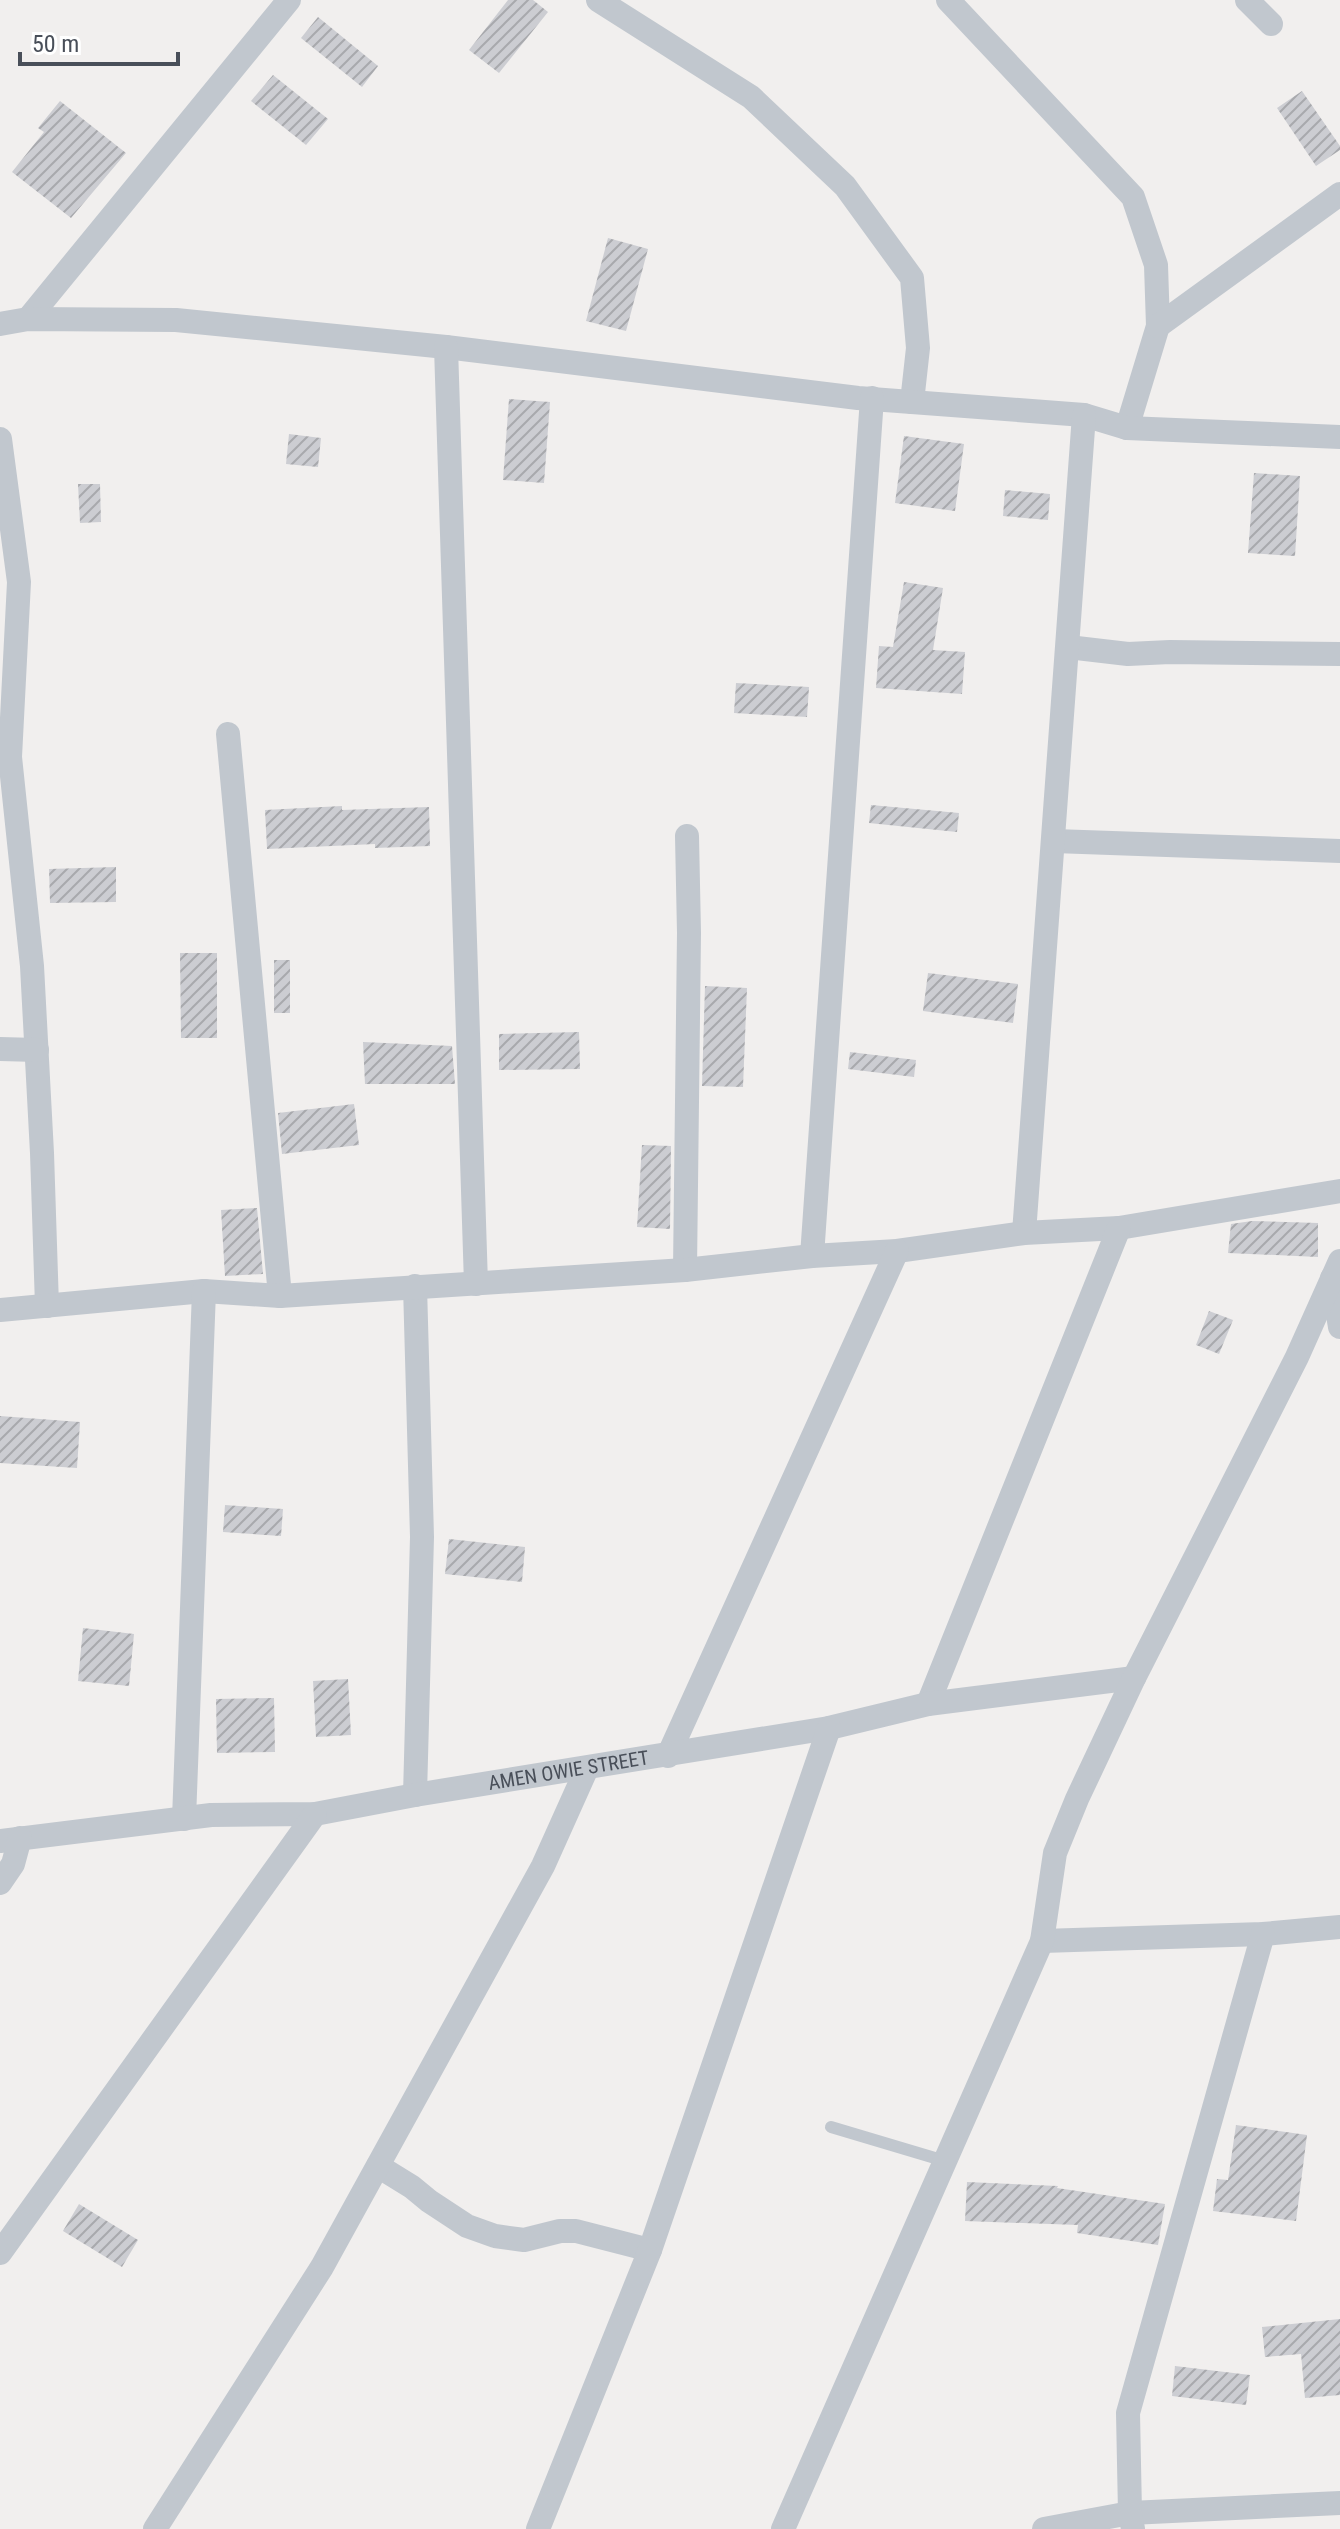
<svg xmlns="http://www.w3.org/2000/svg" width="1340" height="2529" font-family="'Roboto Condensed',sans-serif">
  <style>
    .building { fill: url(#building-hatch) }
    .lines { fill: none; stroke-linecap: round; stroke-linejoin: round }
    .service { stroke: #c1c7ce; stroke-width: 12 }
    .minor { stroke: #c1c7ce; stroke-width: 24 }
    .labels { text-anchor: middle; stroke-width: 6; stroke-linejoin: round; paint-order: stroke }
    .street-label { font-size: 20px; fill: #494f59; stroke: #fff }
  </style>
  <defs>
    <pattern id="building-hatch" width="6" height="6" patternUnits="userSpaceOnUse" patternTransform="scale(2)"><rect width="6" height="6" fill="#cccdd2"/><path d="M-1 1l2-2M0 6l6-6M5 7l2-2" fill="none" stroke="#a8a9ad"/></pattern>
  </defs>
  <rect width="100%" height="100%" fill="#f1efee"/>
  <g class="building">
    <path d="M508,0H533L548,12L499,73L469,50Z"/>
    <path d="M318,17L378,66L362,87L301,38Z"/>
    <path d="M273,75L328,119L306,145L251,101Z"/>
    <path d="M1302,91L1340,146V150L1316,166L1277,108Z"/>
    <path d="M60,101L126,153L71,218L12,172L44,132L38,128Z"/>
    <path d="M608,238L648,249L626,331L586,321Z"/>
    <path d="M509,399L550,402L544,483L503,480Z"/>
    <path d="M289,434L321,438L318,467L286,464Z"/>
    <path d="M904,436L964,444L955,511L895,503Z"/>
    <path d="M1254,473L1300,476L1295,556L1248,553Z"/>
    <path d="M78,484H100L101,522L80,523Z"/>
    <path d="M1005,490L1050,494L1048,520L1003,516Z"/>
    <path d="M904,582L943,588L933,650L965,652L962,694L876,688L879,646L893,647Z"/>
    <path d="M736,683L809,687L807,717L734,713Z"/>
    <path d="M871,805L959,813L957,832L869,823Z"/>
    <path d="M342,806V810L429,807L430,846L375,848V844L267,849L265,810Z"/>
    <path d="M116,867V902L50,903L49,869Z"/>
    <path d="M180,953H217V1038H181Z"/>
    <rect x="274" y="960" width="16" height="53"/>
    <path d="M928,973L1018,984L1013,1023L923,1011Z"/>
    <path d="M705,986L747,988L743,1087L702,1086Z"/>
    <path d="M579,1032L580,1069L499,1070V1034Z"/>
    <path d="M363,1042L452,1046L455,1084H365Z"/>
    <path d="M850,1052L916,1060L914,1077L848,1069Z"/>
    <path d="M354,1104L359,1145L282,1154L278,1113Z"/>
    <path d="M642,1145L671,1146L670,1229L637,1227Z"/>
    <path d="M257,1208L263,1274L225,1276L221,1210Z"/>
    <path d="M1252,1221L1318,1223V1257L1228,1253L1231,1224Z"/>
    <path d="M1209,1311L1233,1320L1219,1354L1196,1345Z"/>
    <path d="M0,1416L80,1422L77,1468L0,1463Z"/>
    <path d="M225,1505L283,1509L281,1536L223,1532Z"/>
    <path d="M449,1539L525,1547L522,1582L445,1574Z"/>
    <path d="M83,1628L134,1634L129,1686L78,1681Z"/>
    <path d="M348,1679L351,1735L316,1737L313,1681Z"/>
    <path d="M274,1698L275,1752L217,1753L216,1699Z"/>
    <path d="M1236,2125L1307,2135L1296,2221L1213,2211L1217,2179L1228,2180Z"/>
    <path d="M967,2182L1058,2186L1057,2188L1165,2204L1158,2245L1077,2233L1078,2225L965,2221Z"/>
    <path d="M79,2204L138,2240L122,2267L63,2231Z"/>
    <path d="M1340,2319V2395L1305,2398L1301,2354L1265,2357L1262,2327Z"/>
    <path d="M1175,2366L1250,2375L1246,2405L1172,2396Z"/>
  </g>
  <g class="lines">
    <path class="service" d="M831,2127L945,2161"/>
    <g class="minor">
      <path d="M598,0L751,97L845,186L912,278L918,348L912,402"/>
      <path d="M948,0L1133,197L1156,265L1158,326L1127,428"/>
      <path d="M1247,0L1271,24"/>
      <path d="M28,319L289,0"/>
      <path d="M0,324L28,319L176,320L446,347L858,398L1084,415L1127,428L1340,437"/>
      <path d="M1158,326L1340,194"/>
      <path d="M446,347L476,1284"/>
      <path d="M0,439L19,582L10,757L32,966L42,1153L47,1306"/>
      <path d="M1068,647L1128,654L1170,652L1340,654"/>
      <path d="M228,734L280,1296"/>
      <path d="M1054,841L1340,851"/>
      <path d="M0,1049L37,1050"/>
      <path d="M1024,1233L1084,415"/>
      <path d="M812,1256L872,398"/>
      <path d="M685,1270L689,933L687,836"/>
      <path d="M1332,1278L1340,1327"/>
      <path d="M415,1286L422,1537L415,1795"/>
      <path d="M0,1310L204,1291L280,1296L685,1270L812,1256L897,1251L1024,1233L1119,1228L1340,1191"/>
      <path d="M928,1704L1119,1228"/>
      <path d="M668,1756L897,1251"/>
      <path d="M184,1819L204,1291"/>
      <path id="s1" d="M0,1841L211,1815L315,1814L415,1795L829,1728L928,1704L1134,1678"/>
      <path d="M0,1883L13,1864L20,1838"/>
      <path d="M1042,1941L1263,1934L1340,1927"/>
      <path d="M378,2166L412,2187L429,2201L467,2226L495,2236L524,2240L560,2231H576L650,2250"/>
      <path d="M0,2253L315,1814"/>
      <path d="M155,2529L322,2267L543,1866L587,1768"/>
      <path d="M538,2529L650,2250L829,1728"/>
      <path d="M783,2529L1042,1941L1055,1853L1077,1799L1134,1678L1297,1357L1340,1261"/>
      <path d="M1044,2529L1130,2513L1340,2503"/>
      <path d="M1133,2529L1130,2513L1128,2413L1263,1934"/>
    </g>
  </g>
  <g class="labels">
    <g class="street-label">
      <text dy="7" stroke="none"><textPath href="#s1" startOffset="574">AMEN OWIE STREET</textPath></text>
    </g>
  </g>
  <path d="M20 52v12h158v-12" fill="none" stroke="#494f59" stroke-width="4"/>
  <text x="32" y="52" font-size="24" fill="#494f59" stroke="#ffffff" stroke-width="6" paint-order="stroke">50 m</text>
</svg>
